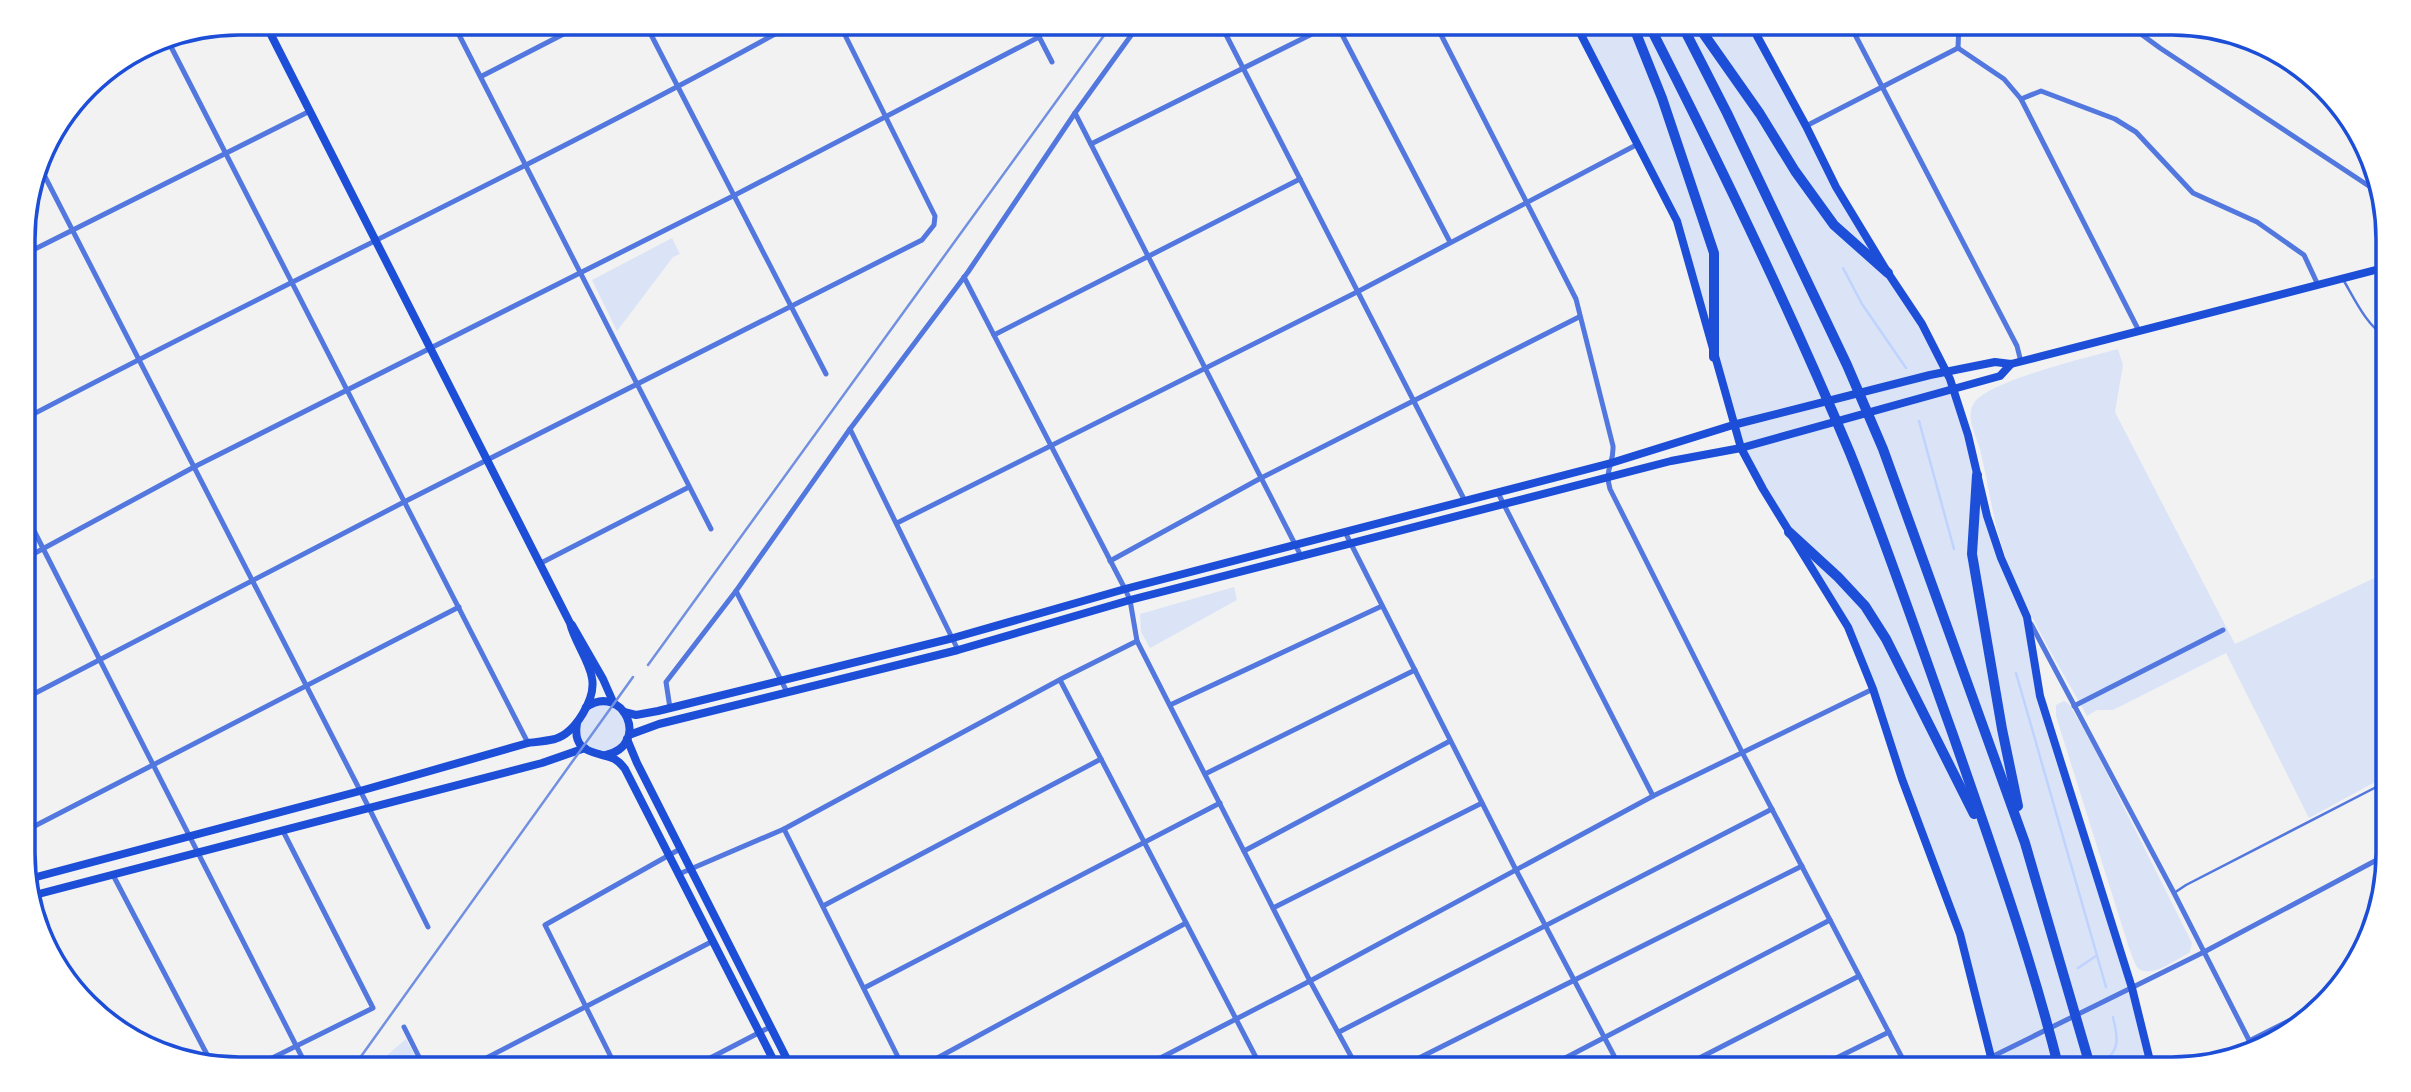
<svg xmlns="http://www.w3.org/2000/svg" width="2411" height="1092" font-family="'Golos Text',sans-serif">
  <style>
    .green { fill: #dbe4f7 }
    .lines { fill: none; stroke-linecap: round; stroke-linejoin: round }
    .stream { stroke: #bfd3fe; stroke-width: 2.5 }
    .service { stroke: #5277de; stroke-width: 2.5 }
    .minor { stroke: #5277de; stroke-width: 5 }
    .secondary { stroke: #1d4ed8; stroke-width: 8 }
    .motorway { stroke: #1d4ed8; stroke-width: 10 }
    .rail { stroke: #7290e2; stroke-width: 2.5 }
    .rim { fill: none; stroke: #1d4ed8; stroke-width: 3.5 }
  </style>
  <rect width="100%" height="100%" fill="#f2f2f2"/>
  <g class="green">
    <path d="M1575,23H1750L1836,187L1946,371L1987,516L2027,617L2040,696L2132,988L2152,1069H1994L1960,934L1848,628L1741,448L1677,221Z"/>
    <path d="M2293,69L2344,108L2288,74Z"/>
    <path d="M672,238L680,254L673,257L617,331L592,280Z"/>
    <path d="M2118,349L2123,365L2115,412L2235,644L2387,572L2388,775L2309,818L2226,653L2113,710H2097L2087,716C2056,660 2020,604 2001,543C1992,514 1988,483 1981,454C1978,438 1964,418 1974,403C1988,381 2089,357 2118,349Z"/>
    <path d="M2387,468V504L2374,475Z"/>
    <path d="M1234,587L1237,600L1150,648L1141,632L1140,614Z"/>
    <path d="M599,701L624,712L627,739L603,756L582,746L577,720Z"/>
    <path d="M2064,701L2069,704L2089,738L2192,943L2190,952L2187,954C2175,960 2152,978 2139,969C2134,965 2132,954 2129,948L2056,716V705Z"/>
    <path d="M406,1039L422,1069H384L379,1062Z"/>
  </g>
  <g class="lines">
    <g class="stream">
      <path d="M1843,268L1862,304L1906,368"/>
      <path d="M1919,421L1954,549"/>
      <path d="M2016,673L2106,987"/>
      <path d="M2078,968L2096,956"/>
      <path d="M2109,1057C2121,1046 2116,1032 2113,1017"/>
    </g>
    <g class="service">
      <path d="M2344,281C2355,300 2367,326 2387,338"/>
      <path d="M2174,893L2186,885L2388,781"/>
    </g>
    <g class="minor">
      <path d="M453,23L711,529"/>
      <path d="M645,23L826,374"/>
      <path d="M1032,23L1052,62"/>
      <path d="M1220,23L1465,501"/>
      <path d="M1336,23L1450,242"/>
      <path d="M1435,23L1576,299L1613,446C1614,465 1604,469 1610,489L1742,752L1908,1069"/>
      <path d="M1849,23L2017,346L2021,362"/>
      <path d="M2126,23L2160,48L2378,192"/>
      <path d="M166,37L528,743"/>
      <path d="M1958,48L2004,79L2021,99L2139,331"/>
      <path d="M1958,48L1959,23"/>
      <path d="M482,76L585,23"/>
      <path d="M2021,99L2041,91L2115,119L2136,132L2193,193L2257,222L2304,255L2318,285"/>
      <path d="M1075,113L1301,556"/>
      <path d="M1806,126L1958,48"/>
      <path d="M1091,144L1334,23"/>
      <path d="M39,165L366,802L428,927"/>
      <path d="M23,255L310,111"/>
      <path d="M964,277L1125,589L1130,600L1137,641L1310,981L1358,1069"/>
      <path d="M994,335L1300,179"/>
      <path d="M24,419C279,285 542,163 795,23"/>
      <path d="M850,429L958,650"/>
      <path d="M1498,493L1653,796"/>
      <path d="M24,511L308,1069"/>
      <path d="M897,523L1357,292L1638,144"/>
      <path d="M1345,532L1516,870L1621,1069"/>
      <path d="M24,559L194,467L735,195L1039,37"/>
      <path d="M1110,561L1261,478L1579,317"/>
      <path d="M541,563L689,487"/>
      <path d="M736,591L787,692"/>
      <path d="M2031,624L2174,893L2252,1046"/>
      <path d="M1060,680L1262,1069"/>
      <path d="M24,699L404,502L922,240L934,225L935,216L839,23"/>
      <path d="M1170,705L1382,606"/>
      <path d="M2074,706L2223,630"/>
      <path d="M670,708L666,682L736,591L850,429L968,272L1075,113L1140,23"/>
      <path d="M1205,774L1415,670"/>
      <path d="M784,829L904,1069"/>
      <path d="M25,831L459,607"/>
      <path d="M1244,851L1450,741"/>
      <path d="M679,874L784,829L1063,678L1137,641"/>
      <path d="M113,875L212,1064"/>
      <path d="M823,906L1101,759"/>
      <path d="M1273,908L1482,803"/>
      <path d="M41,920L80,994"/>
      <path d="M864,988L1220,803"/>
      <path d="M404,1027L425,1069"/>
      <path d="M1339,1032L1772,809"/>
      <path d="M2249,1041L2324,1003"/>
      <path d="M250,1069L373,1008L283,831"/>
      <path d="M465,1069L713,941"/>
      <path d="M617,1069L545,925L680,849"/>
      <path d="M689,1069L770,1027"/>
      <path d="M917,1069L1186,923"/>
      <path d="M1139,1069L1310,981L1653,796L1873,689"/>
      <path d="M1397,1069L1802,866"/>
      <path d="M1544,1069L1830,920"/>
      <path d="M1678,1069L1859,976"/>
      <path d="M1814,1069L1889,1032"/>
      <path d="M1967,1069L2204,952L2388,854"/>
    </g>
    <g class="secondary">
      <path d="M1575,23L1677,221L1741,448L1763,489L1848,627L1873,689L1902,779L1960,934L1994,1069"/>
      <path d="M1750,23L1806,126L1836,187L1888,273L1922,324L1950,379L1968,435L1987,516L2001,558L2027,617L2040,696L2132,988L2152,1069"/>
      <path d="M572,625L603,679L614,704"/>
      <path d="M586,707C624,682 651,745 606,755"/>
      <path d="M624,712L636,715L658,711L953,638L1125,589L1611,463L1733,425L1930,375L1995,362L2011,364L2387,267"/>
      <path d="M577,723C572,753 593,751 612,758C618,760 621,764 625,769L778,1069"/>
      <path d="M629,735L659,724L958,650L1130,600L1671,461L1741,448L2000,376L2011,364"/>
      <path d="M627,739L637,763L792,1069"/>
      <path d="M25,880L360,791L528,743C536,742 547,741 555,739C575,733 596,699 592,678C589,660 574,641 570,623L265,23"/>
      <path d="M31,896L542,763L585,748"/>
    </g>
    <g class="motorway">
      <path d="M1632,23L1662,98L1714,253V357"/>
      <path d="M1648,23C1720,164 1789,307 1850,453C1887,545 1919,641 1953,735C1991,845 2031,956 2059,1069"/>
      <path d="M1681,23L1727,113L1847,365L1883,449L2025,843L2091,1069"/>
      <path d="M1696,23L1760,114L1795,171L1834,225L1888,273"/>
      <path d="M1977,475L1972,554L2002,729L2018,806"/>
      <path d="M1789,532L1838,577L1865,606L1886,639L1974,814"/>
    </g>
    <g class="rail">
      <path d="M648,665L1113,23"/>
      <path d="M352,1069L633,677"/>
    </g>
  </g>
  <path d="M0 0H2411V1092H0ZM239 35H2172A204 204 0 0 1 2376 239V853A204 204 0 0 1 2172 1057H239A204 204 0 0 1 35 853V239A204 204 0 0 1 239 35Z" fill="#fff" fill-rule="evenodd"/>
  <path class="rim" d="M239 35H2172A204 204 0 0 1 2376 239V853A204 204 0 0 1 2172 1057H239A204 204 0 0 1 35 853V239A204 204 0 0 1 239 35Z"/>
</svg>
